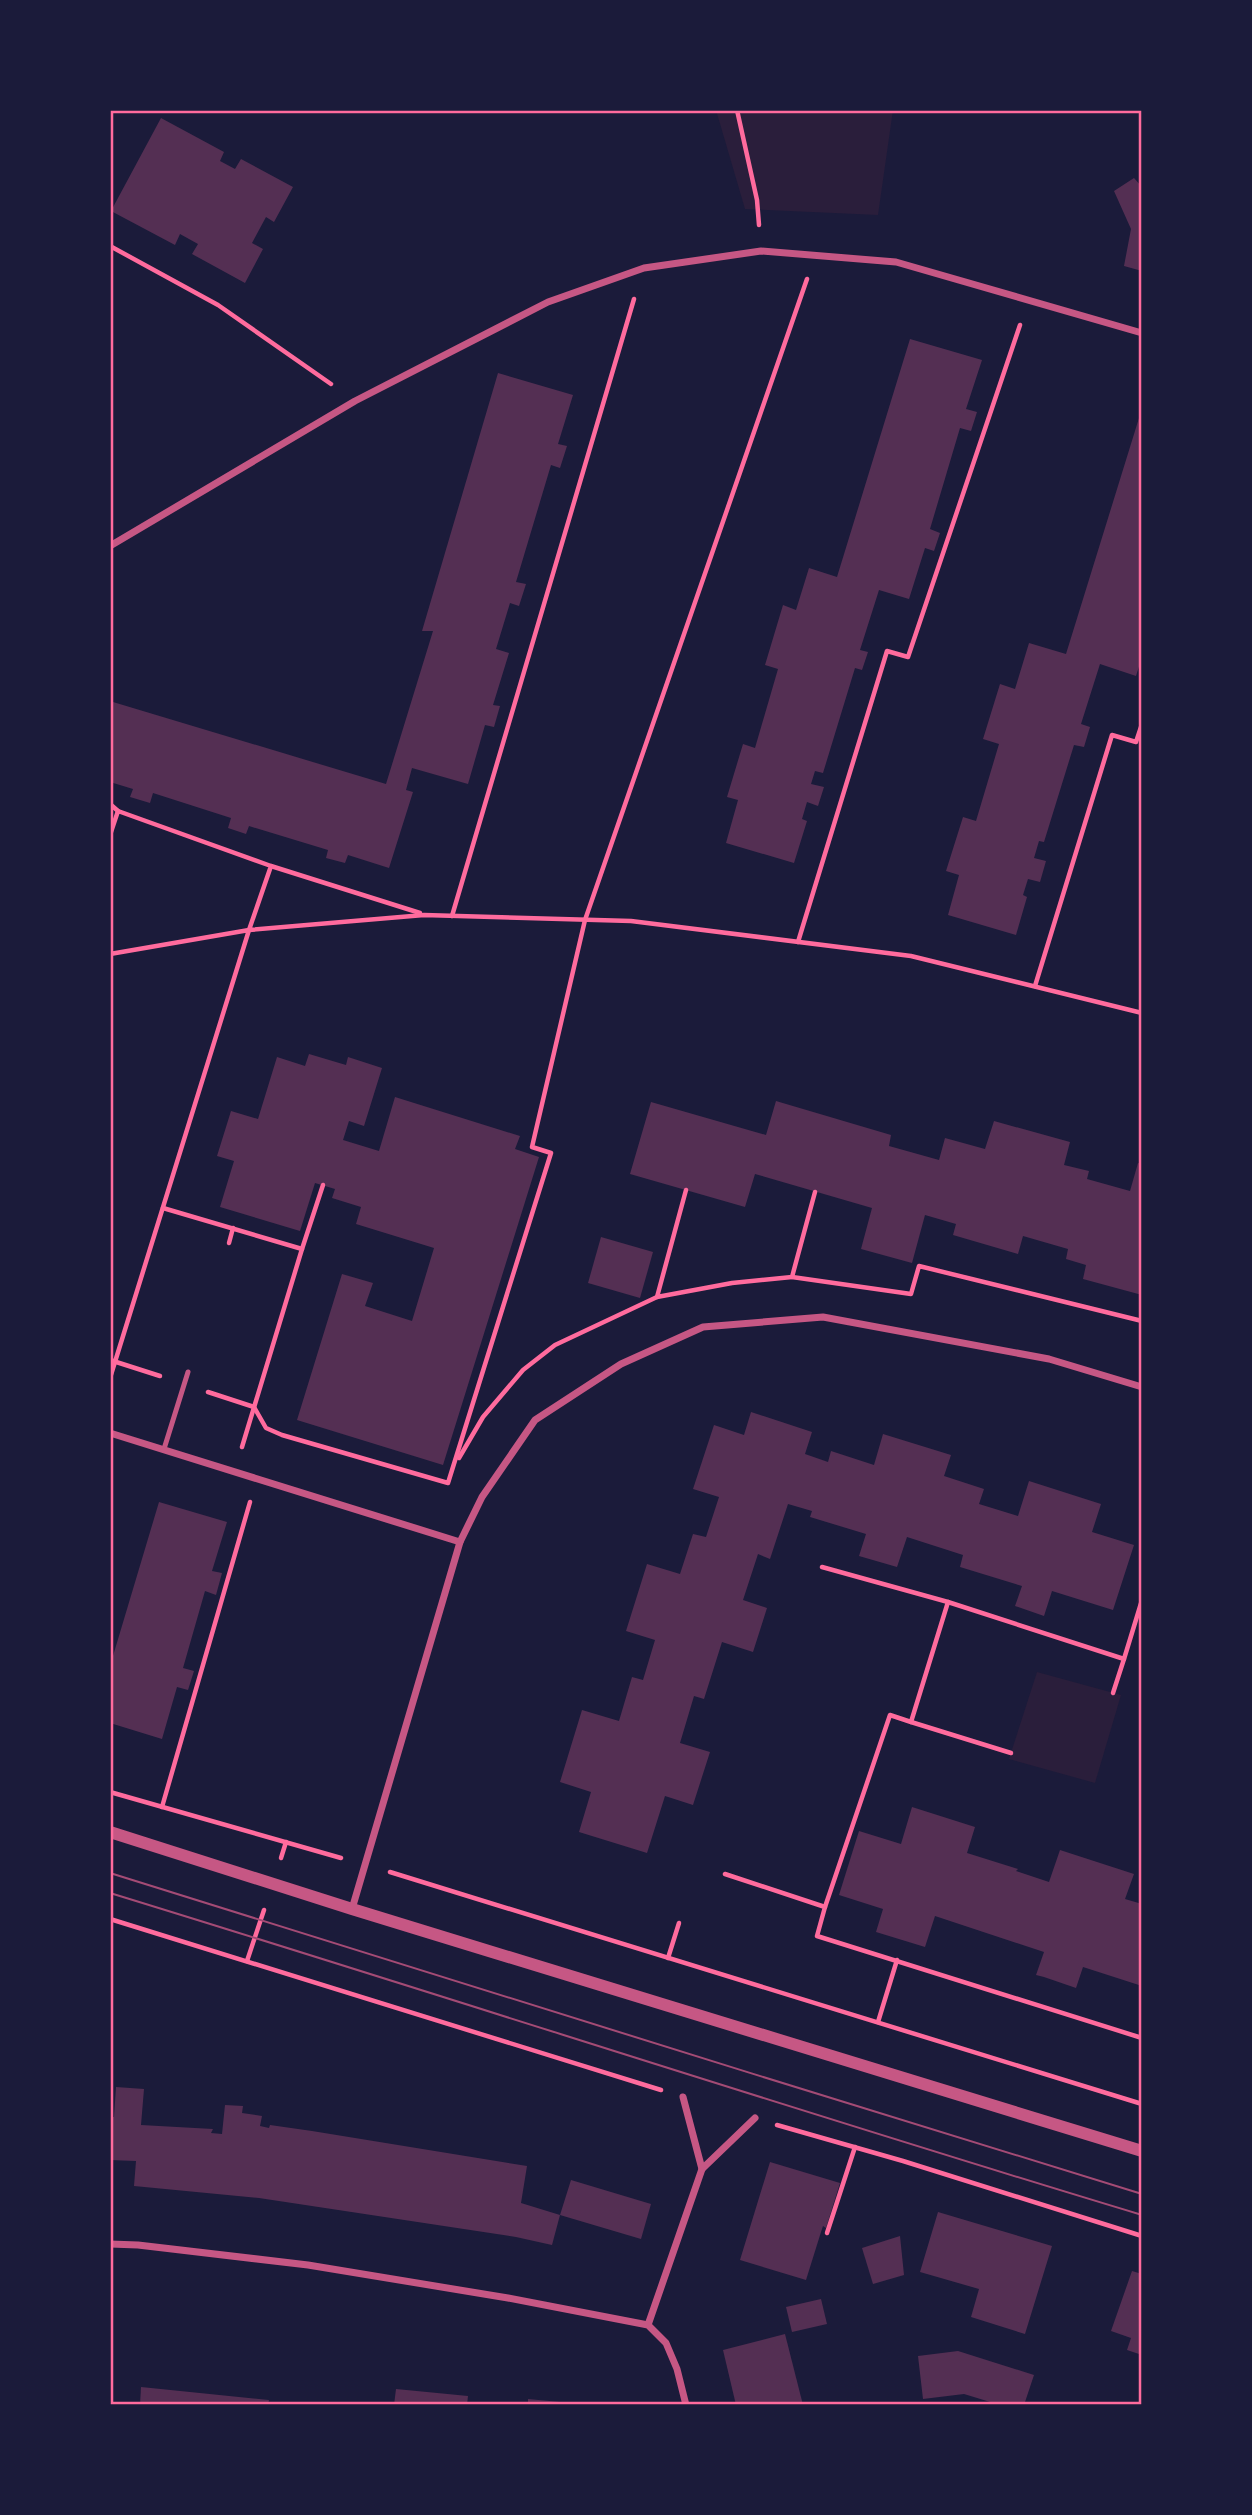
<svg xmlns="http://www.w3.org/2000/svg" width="1252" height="2515" font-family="Overpass,sans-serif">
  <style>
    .green { fill: #2a1e3b }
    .building { fill: #542f53 }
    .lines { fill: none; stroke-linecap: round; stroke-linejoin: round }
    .path { stroke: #ff6b9d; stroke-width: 4.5 }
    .service { stroke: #c65784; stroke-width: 5 }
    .minor { stroke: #c65784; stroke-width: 7 }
    .tertiary { stroke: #c65784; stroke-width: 12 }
    .tram { stroke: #a44b75; stroke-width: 2 }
    .neatline { fill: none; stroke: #ff6b9d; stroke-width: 2.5 }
  </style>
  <rect width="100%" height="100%" fill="#1b1b3a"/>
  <g class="green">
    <path d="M716,110H893L878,215L745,209Z"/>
    <path d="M1037,1672L1121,1695L1095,1783L1009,1759Z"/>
  </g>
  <g class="building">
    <path d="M161,118L224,152L220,161L235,169L241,159L293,187L274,222L266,217L252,243L263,249L245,283L192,254L198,244L180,234L175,245L111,211Z"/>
    <path d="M1134,178L1142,187V271L1124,266L1131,229L1114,191Z"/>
    <path d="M910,339L982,360L966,409L977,412L971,431L960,428L930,529L940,533L934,551L925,548L909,599L879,590L860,650L868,652L862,670L855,668L823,773L815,771L811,784L824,787L818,806L807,802L802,819L807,821L794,863L726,843L738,800L727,797L743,744L755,748L778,669L765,665L783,605L796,610L809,568L837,577Z"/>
    <path d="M498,373L573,395L558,444L567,446L560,468L551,465L516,582L526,584L519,606L510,603L496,649L509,653L493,705L500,706L494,727L485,725L468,784L412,768L406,790L413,792L389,868L348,855L345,863L326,858L328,850L249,826L246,834L228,828L231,818L153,793L150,803L130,797L133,789L110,782V712L113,702L386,784L433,631H422Z"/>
    <path d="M1139,418L1142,419V657L1136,676L1100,664L1081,724L1090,727L1084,747L1074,745L1044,842L1039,841L1034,858L1046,861L1040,882L1028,879L1023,895L1027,897L1016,935L948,915L959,875L946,871L963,817L976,821L999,744L983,739L1000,684L1015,689L1029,643L1066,654Z"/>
    <path d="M309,1054L346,1065L348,1057L382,1068L364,1126L349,1121L343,1140L379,1151L395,1097L520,1136L515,1149L539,1157L443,1465L297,1420L342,1274L373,1283L365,1306L412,1321L434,1248L356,1224L361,1207L332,1198L335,1189L315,1183L300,1231L220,1207L234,1161L217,1156L231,1111L258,1119L277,1057L305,1066Z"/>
    <path d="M776,1101L891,1135L889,1146L939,1160L945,1138L985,1149L994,1121L1070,1142L1064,1165L1089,1171L1087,1179L1130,1191L1138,1163L1142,1164V1295L1083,1279L1086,1265L1066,1259L1068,1249L1023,1236L1018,1254L953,1235L956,1224L925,1215L912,1263L861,1249L872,1208L755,1174L745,1207L630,1174L651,1102L766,1135Z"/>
    <path d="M601,1237L653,1252L640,1298L588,1283Z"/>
    <path d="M751,1412L812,1432L805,1454L828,1462L831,1451L874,1465L883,1434L951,1455L944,1476L984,1489L979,1504L1018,1516L1029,1481L1101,1504L1092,1532L1134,1545L1113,1610L1052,1591L1044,1616L1015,1606L1022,1586L960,1567L963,1555L907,1537L897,1567L859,1556L866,1534L810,1517L812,1511L788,1504L770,1559L758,1554L743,1600L767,1608L753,1652L722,1642L704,1699L694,1696L680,1743L710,1752L693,1805L665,1796L647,1853L579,1832L591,1792L560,1782L582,1710L619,1721L632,1677L643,1680L655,1640L626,1631L647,1564L680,1574L693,1534L706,1537L719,1497L693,1489L714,1425L744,1435Z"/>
    <path d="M159,1502L227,1522L212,1571L222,1573L216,1595L205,1591L183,1668L194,1671L188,1690L177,1687L162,1739L110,1723V1666Z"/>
    <path d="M912,1807L975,1827L967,1853L1018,1869L1016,1871L1049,1882L1060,1850L1134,1874L1125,1899L1142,1904V1986L1083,1967L1076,1988L1044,1977L1036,1975L1044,1952L935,1916L925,1947L876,1932L883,1909L839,1895L859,1831L901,1844Z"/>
    <path d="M116,2087L144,2089L141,2125L213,2129L211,2133L222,2134L225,2105L243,2106L242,2113L262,2116L260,2126L269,2128L270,2125L312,2131L527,2166L521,2203L560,2215L571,2180L651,2204L641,2239L560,2215L552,2245L516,2237L259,2198L134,2186L136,2161L110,2160V2117H114Z"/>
    <path d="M770,2162L840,2183L826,2228L823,2226L821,2232L806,2280L740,2260Z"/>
    <path d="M938,2212L1052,2246L1025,2334L971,2317L979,2289L920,2272Z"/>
    <path d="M900,2236L904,2275L873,2284L862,2248Z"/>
    <path d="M1132,2271L1142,2274V2355L1127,2350L1131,2338L1111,2331Z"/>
    <path d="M821,2299L827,2324L792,2332L786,2307Z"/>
    <path d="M785,2334L803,2405H736L723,2350Z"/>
    <path d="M958,2351L1034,2375L1024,2405H1000L964,2394L923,2399L918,2356Z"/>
    <path d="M141,2387L269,2400L268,2405H140Z"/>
    <path d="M396,2389L468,2396L467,2405H394Z"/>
    <path d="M528,2399L571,2403V2405H528Z"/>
  </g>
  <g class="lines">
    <g class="path">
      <path d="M737,110L757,200L759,225"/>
      <path d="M110,246L218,305L331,384"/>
      <path d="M110,804L118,811"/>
      <path d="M110,835L118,811L271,866L249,930L424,915L631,921L911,956L1142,1013"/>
      <path d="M271,866L420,913"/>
      <path d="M452,916L634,299"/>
      <path d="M798,942L887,651L908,657L1020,325"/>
      <path d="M110,954L249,930L110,1378"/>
      <path d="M1035,986L1112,735L1136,742L1142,724"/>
      <path d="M163,1208L302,1249L242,1447"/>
      <path d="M229,1243L233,1228"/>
      <path d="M302,1249L323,1185"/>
      <path d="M792,1277L911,1294L919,1266L1142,1321"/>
      <path d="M657,1297L732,1283L792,1277L815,1192"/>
      <path d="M110,1360L160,1376"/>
      <path d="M208,1392L254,1407L266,1428L282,1435L448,1483L551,1153L532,1147L585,920L807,279"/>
      <path d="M459,1458L483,1417L523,1370L555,1345L657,1297L686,1190"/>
      <path d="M822,1567L948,1602L1124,1659L1142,1600"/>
      <path d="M1113,1693L1124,1659"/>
      <path d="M911,1722L1011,1753"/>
      <path d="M110,1792L341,1858"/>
      <path d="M162,1807L250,1502"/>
      <path d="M281,1858L286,1842"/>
      <path d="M390,1872L1142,2104"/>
      <path d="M725,1874L825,1907L817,1936L1142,2038"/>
      <path d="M825,1907L890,1715L911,1722L948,1602"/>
      <path d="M110,1919L661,2090"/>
      <path d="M668,1958L679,1923"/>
      <path d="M247,1961L264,1910"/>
      <path d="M878,2022L897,1960"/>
      <path d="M777,2125L903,2161L1142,2236"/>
      <path d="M827,2233L855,2147"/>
    </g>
    <path class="service" d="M164,1449L188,1372"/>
    <g class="minor">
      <path d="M110,546L355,401L548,302L644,268L761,251L896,262L1142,333"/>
      <path d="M110,1433L460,1542"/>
      <path d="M352,1909L460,1542L482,1497L535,1420L621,1364L703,1327L823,1317L1049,1359L1142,1387"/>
      <path d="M683,2097L702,2169"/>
      <path d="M110,2244L138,2245L308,2265L508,2298L648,2325L666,2343L677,2369L686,2405"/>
      <path d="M648,2325L702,2169L755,2118"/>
    </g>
    <path class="tertiary" d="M110,1832L352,1909L1142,2151"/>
    <g class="tram">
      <path d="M110,1873C455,1978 797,2090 1142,2194"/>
      <path d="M110,1893C455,1999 797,2111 1142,2215"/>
    </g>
  </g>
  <rect width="1252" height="2515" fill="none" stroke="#1b1b3a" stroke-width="224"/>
  <rect x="112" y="112" width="1028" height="2291" class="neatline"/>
</svg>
